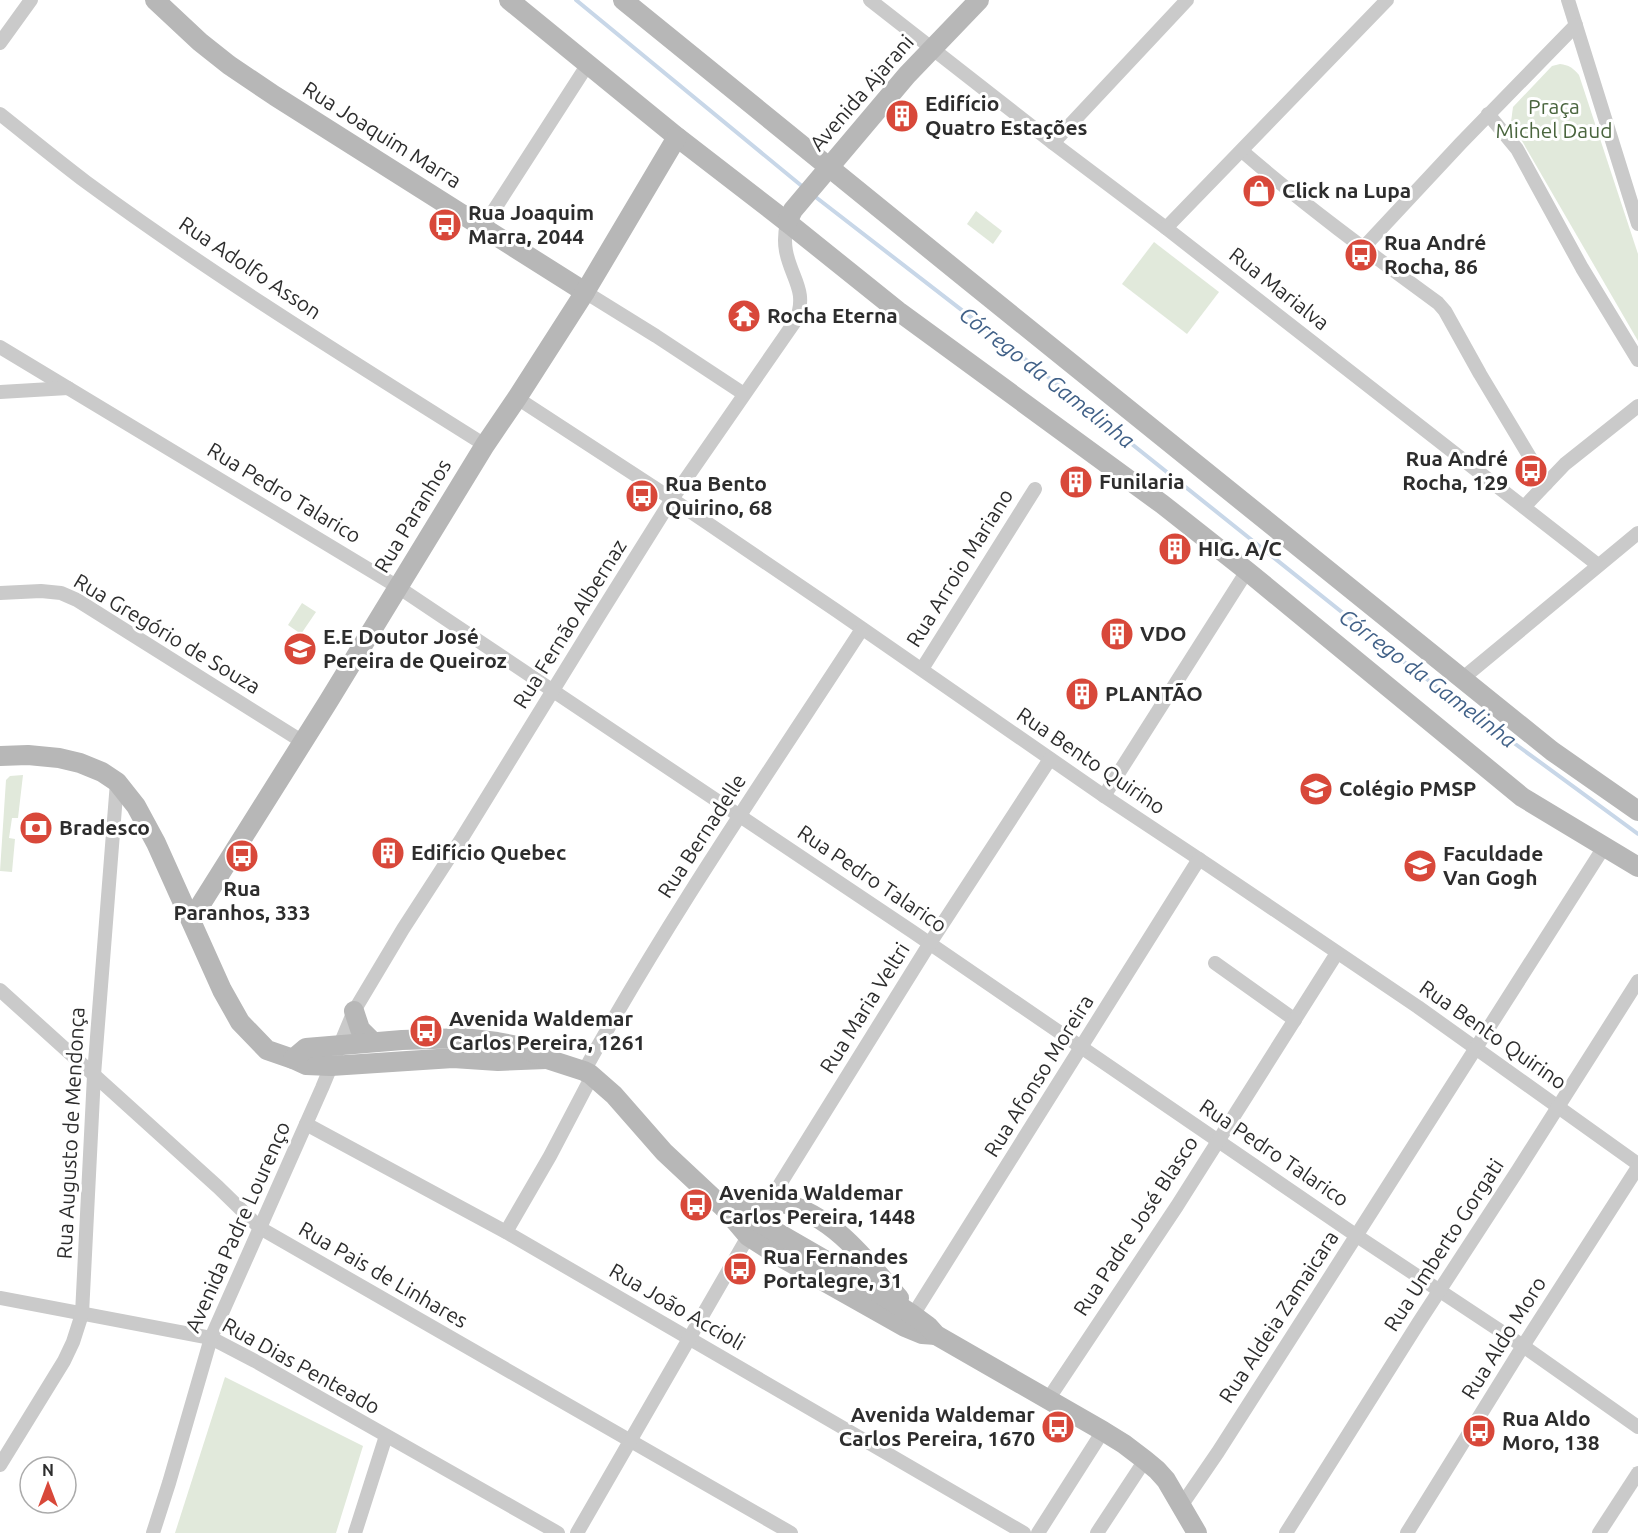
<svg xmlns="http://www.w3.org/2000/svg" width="1638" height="1533" font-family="Ubuntu,sans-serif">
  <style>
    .green { fill: #e1e9db }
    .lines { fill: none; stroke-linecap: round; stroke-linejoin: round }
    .stream { stroke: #c8d7e8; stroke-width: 4 }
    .street { stroke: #cacaca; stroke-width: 14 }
    .secondary { stroke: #b7b7b7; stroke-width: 20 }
    .labels { text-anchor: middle; stroke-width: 6; stroke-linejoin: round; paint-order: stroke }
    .street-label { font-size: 21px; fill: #2d2d2d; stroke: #fff }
    .poi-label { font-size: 21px; font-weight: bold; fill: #2d2d2d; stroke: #fff; text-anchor: start }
    .park-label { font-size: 21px; fill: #4a653e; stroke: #fff }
    .water-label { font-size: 22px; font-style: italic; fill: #416188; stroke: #fff }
  </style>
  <rect width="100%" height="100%" fill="#fff"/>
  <g class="green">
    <path d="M1560,64C1569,65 1573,68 1579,75L1638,254V341L1511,122L1513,107L1552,66Z"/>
    <path d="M976,211L1002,231L993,244L967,224Z"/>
    <path d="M1154,242L1219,292L1187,334L1122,284Z"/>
    <path d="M302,603L316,612L301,634L288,625Z"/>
    <path d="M23,775L18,818H12L9,838L15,839L12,872L0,871L6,780L10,776Z"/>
    <path d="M225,1377L363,1446L336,1533H175Z"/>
  </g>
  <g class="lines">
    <g class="stream">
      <path d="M576,0L803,187"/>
      <path d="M813,195L1043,373L1413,669L1638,834"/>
    </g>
    <g class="street">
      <path d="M870,0L1053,143L1166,228L1598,565"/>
      <path d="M1568,0L1638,224"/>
      <path d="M0,43L31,0"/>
      <path d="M0,114C29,137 57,160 86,182C214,276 350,360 485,445"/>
      <path d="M1488,114L1517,149L1582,268L1638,360"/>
      <path d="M1053,143L1187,0"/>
      <path d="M1242,151C1304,205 1371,254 1438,303L1445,311L1480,374L1546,484"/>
      <path d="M483,227L588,64"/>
      <path d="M1166,228L1387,0"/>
      <path d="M1363,248L1461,143L1576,25"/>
      <path d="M585,292L656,336L744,394"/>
      <path d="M0,347L398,587L913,932L1357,1236L1523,1346L1638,1427"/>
      <path d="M0,392L68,388"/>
      <path d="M517,398L672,499L837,611L1104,796L1211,867L1418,1007L1638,1164"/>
      <path d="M1524,507L1565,464L1638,406"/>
      <path d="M0,593L41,591L61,593L77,600L303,742"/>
      <path d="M922,669L1035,489"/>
      <path d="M1463,678L1638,533"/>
      <path d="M1104,796L1247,571"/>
      <path d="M1215,963L1295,1020"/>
      <path d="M0,990L218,1187L260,1228L791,1533"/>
      <path d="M584,1071C668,919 767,775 862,629"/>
      <path d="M306,1124L506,1232L1024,1533"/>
      <path d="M506,1232L550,1156L592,1076"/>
      <path d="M0,1298L211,1338L255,1361L558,1533"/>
      <path d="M913,1315L1199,859"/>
      <path d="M1047,1401L1177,1206L1337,953"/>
      <path d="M0,1465L64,1361L73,1342L82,1314L94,1075L117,782"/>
      <path d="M1181,1506L1218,1452L1314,1302L1604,847"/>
      <path d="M153,1533L169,1483L211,1338L322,1088L354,1011L403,929L462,838L600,614L672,499L796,320C808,291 791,278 786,251C784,241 785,232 787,222"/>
      <path d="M355,1533L386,1436"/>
      <path d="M577,1533L757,1221L930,943L1050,759"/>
      <path d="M1038,1533L1103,1431"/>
      <path d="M1097,1533L1145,1460"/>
      <path d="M1286,1533L1419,1322L1518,1170L1638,981"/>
      <path d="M1407,1533L1523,1346L1638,1167"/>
      <path d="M1599,1533L1638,1473"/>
    </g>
    <g class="secondary">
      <path d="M155,0L200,42L229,65L275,96L585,292"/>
      <path d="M509,0L677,137L787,222L898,311L1162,504L1247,571L1522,797L1638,867"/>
      <path d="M623,0L963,276L1552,751L1638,811"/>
      <path d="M787,222L793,210L907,75L979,0"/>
      <path d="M0,756L28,755L59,758L80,763L102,772L117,782L136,806L156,843L222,990L240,1022L267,1050L293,1059L306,1065L331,1066L453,1058L498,1061L546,1059"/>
      <path d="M191,920L328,702L485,445L517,398L585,292L677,137"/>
      <path d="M354,1011L360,1029L373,1042"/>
      <path d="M293,1059L306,1048L402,1040L464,1038L497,1042L523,1047L547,1059L584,1071L590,1074L614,1095L664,1152L725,1209L748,1236L779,1256L905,1327L922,1334L936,1335"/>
      <path d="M725,1209C739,1206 755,1199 770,1199C774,1200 779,1202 783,1203C834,1216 867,1261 899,1298"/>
      <path d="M727,1210L757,1221L856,1278L913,1315L928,1326L936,1335L1103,1431L1124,1444L1145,1460L1157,1470L1166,1480L1197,1533"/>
    </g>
  </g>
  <defs>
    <g id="building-disc" transform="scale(1.725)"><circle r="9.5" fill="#d8483a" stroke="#fff"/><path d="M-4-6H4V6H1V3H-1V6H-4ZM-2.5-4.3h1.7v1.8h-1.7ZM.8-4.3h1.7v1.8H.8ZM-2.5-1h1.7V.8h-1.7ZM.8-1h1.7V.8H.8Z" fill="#fff"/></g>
    <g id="shop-disc" transform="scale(1.725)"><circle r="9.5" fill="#d8483a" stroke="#fff"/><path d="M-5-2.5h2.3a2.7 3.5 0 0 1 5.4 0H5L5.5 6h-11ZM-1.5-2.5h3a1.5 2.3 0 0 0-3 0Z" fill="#fff"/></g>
    <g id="bus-disc" transform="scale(1.725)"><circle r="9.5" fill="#d8483a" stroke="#fff"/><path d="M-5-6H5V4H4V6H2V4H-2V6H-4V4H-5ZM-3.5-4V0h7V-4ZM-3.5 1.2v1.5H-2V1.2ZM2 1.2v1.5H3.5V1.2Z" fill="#fff"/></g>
    <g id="temple-disc" transform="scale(1.725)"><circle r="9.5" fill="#d8483a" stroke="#fff"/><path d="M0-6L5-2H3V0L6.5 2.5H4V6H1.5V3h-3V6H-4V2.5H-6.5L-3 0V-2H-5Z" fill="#fff"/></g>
    <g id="school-disc" transform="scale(1.725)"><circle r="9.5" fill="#d8483a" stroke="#fff"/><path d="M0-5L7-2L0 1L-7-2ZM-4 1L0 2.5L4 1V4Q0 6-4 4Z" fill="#fff"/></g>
    <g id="bank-disc" transform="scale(1.725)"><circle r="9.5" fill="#d8483a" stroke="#fff"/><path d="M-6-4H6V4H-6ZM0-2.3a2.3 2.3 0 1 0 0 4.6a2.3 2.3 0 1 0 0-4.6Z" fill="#fff"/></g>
    <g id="university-disc" transform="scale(1.725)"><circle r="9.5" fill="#d8483a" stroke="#fff"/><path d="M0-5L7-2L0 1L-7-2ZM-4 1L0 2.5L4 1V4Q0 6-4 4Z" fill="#fff"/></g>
  </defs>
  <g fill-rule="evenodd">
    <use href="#building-disc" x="902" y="116"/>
    <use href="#shop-disc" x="1259" y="191"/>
    <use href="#bus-disc" x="445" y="225"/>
    <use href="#bus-disc" x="1361" y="255"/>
    <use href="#temple-disc" x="744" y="316"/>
    <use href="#bus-disc" x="1531" y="471"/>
    <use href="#building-disc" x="1076" y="482"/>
    <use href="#bus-disc" x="642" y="496"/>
    <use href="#building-disc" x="1175" y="549"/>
    <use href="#building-disc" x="1117" y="634"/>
    <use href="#school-disc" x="300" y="649"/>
    <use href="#building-disc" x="1082" y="694"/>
    <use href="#school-disc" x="1316" y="789"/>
    <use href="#bank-disc" x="36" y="828"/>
    <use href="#building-disc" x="388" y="853"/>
    <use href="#bus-disc" x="242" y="856"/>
    <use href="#university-disc" x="1420" y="866"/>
    <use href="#bus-disc" x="426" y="1031"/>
    <use href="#bus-disc" x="696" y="1205"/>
    <use href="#bus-disc" x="740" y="1269"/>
    <use href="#bus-disc" x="1058" y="1427"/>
    <use href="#bus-disc" x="1479" y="1431"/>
  </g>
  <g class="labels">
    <g class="street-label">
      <text transform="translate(862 93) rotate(-49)" y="7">Avenida Ajarani</text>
      <text transform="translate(382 135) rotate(32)" y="7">Rua Joaquim Marra</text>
      <text transform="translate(250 268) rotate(34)" y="7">Rua Adolfo Asson</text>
      <text transform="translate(1279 289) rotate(38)" y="7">Rua Marialva</text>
      <text transform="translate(284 493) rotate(31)" y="7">Rua Pedro Talarico</text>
      <text transform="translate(413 516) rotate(-59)" y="7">Rua Paranhos</text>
      <text transform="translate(960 568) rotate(-58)" y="7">Rua Arroio Mariano</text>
      <text transform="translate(570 624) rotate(-58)" y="7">Rua Fernão Albernaz</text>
      <text transform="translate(167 634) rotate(31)" y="7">Rua Gregório de Souza</text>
      <text transform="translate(1091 761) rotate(34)" y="7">Rua Bento Quirino</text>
      <text transform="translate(702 836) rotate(-57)" y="7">Rua Bernadelle</text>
      <text transform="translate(872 879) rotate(34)" y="7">Rua Pedro Talarico</text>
      <text transform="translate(865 1008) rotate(-58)" y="7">Rua Maria Veltri</text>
      <text transform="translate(1493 1035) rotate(35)" y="7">Rua Bento Quirino</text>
      <text transform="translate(1039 1076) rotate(-58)" y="7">Rua Afonso Moreira</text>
      <text transform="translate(71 1133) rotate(-87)" y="7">Rua Augusto de Mendonça</text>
      <text transform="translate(1274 1153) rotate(34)" y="7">Rua Pedro Talarico</text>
      <text transform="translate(1136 1226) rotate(-57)" y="7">Rua Padre José Blasco</text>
      <text transform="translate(238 1227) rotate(-66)" y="7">Avenida Padre Lourenço</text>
      <text transform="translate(1444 1245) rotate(-57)" y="7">Rua Umberto Gorgati</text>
      <text transform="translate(383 1275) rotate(30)" y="7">Rua Pais de Linhares</text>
      <text transform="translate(677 1307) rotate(30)" y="7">Rua João Accioli</text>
      <text transform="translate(1279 1317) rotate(-57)" y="7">Rua Aldeia Zamaicara</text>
      <text transform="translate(1504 1338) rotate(-58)" y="7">Rua Aldo Moro</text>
      <text transform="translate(301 1366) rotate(29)" y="7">Rua Dias Penteado</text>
    </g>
    <g class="poi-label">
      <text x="925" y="111">Edifício<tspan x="925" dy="24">Quatro Estações</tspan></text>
      <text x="1282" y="198">Click na Lupa</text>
      <text x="468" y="220">Rua Joaquim<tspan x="468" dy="24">Marra, 2044</tspan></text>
      <text x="1384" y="250">Rua André<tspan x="1384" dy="24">Rocha, 86</tspan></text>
      <text x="767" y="323">Rocha Eterna</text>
      <text x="1508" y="466" text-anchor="end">Rua André<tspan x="1508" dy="24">Rocha, 129</tspan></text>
      <text x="1099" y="489">Funilaria</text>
      <text x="665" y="491">Rua Bento<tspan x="665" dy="24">Quirino, 68</tspan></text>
      <text x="1198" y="556">HIG. A/C</text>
      <text x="1140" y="641">VDO</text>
      <text x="323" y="644">E.E Doutor José<tspan x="323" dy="24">Pereira de Queiroz</tspan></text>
      <text x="1105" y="701">PLANTÃO</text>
      <text x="1339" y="796">Colégio PMSP</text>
      <text x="59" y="835">Bradesco</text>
      <text x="411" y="860">Edifício Quebec</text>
      <text x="1443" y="861">Faculdade<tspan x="1443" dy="24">Van Gogh</tspan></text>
      <text x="242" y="896" text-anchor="middle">Rua<tspan x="242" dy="24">Paranhos, 333</tspan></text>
      <text x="449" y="1026">Avenida Waldemar<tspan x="449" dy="24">Carlos Pereira, 1261</tspan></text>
      <text x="719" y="1200">Avenida Waldemar<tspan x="719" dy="24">Carlos Pereira, 1448</tspan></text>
      <text x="763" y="1264">Rua Fernandes<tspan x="763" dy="24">Portalegre, 31</tspan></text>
      <text x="1035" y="1422" text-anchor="end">Avenida Waldemar<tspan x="1035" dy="24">Carlos Pereira, 1670</tspan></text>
      <text x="1502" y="1426">Rua Aldo<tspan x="1502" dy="24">Moro, 138</tspan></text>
    </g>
    <g class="park-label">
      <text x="1554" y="114">Praça<tspan x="1554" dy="24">Michel Daud</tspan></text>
    </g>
    <g class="water-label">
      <text transform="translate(1047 377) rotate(38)" y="8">Córrego da Gamelinha</text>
      <text transform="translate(1428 678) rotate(37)" y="8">Córrego da Gamelinha</text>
    </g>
  </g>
  <g transform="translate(48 1485)"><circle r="28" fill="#ffffff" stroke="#ababab" stroke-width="1.5"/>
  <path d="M0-4.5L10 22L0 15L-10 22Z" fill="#d8483a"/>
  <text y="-9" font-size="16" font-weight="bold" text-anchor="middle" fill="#2d2d2d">N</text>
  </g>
</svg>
